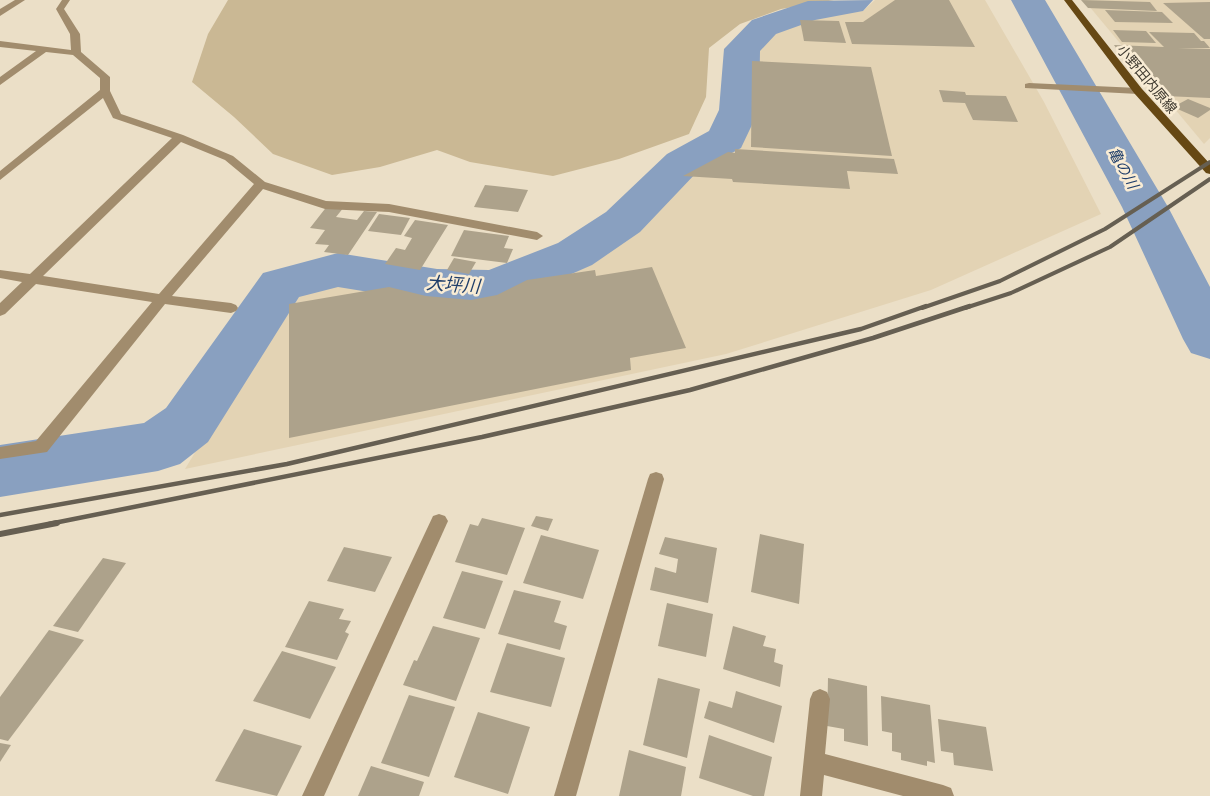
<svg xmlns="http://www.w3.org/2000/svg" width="1210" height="796" font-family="Raleway,'Noto Sans JP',sans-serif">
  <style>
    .built { fill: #e3d3b4 }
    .green { fill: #cab894 }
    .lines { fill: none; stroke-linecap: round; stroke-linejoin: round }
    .river { fill: #89a0c0; fill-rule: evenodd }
    .building { fill: #ada28b }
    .minor { fill: #a18c6d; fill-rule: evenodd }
    .major { fill: #664814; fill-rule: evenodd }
    .rail-far2 { stroke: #665f52; stroke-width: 4 }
    .rail-far1 { stroke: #665f52; stroke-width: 4.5 }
    .rail { stroke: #665f52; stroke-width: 6 }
    .labels { text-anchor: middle; stroke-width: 5; stroke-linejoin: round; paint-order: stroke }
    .far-street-label { font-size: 14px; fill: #3f3a30; stroke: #f9ecd4 }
    .far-water-label { font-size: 15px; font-style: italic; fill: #1f3e6a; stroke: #f9ecd4 }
    .water-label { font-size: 18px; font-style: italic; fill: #1f3e6a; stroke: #f9ecd4 }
  </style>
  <rect width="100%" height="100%" fill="#ebdfc7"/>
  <g class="built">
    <path d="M875,0H985L1044,102L1101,214L931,290L726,354L185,469L291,294L339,276L455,298L487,297L551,271L593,259L693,172L705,158L738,140L751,114L746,61L755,47L787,23L806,15L863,11Z"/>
    <path d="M1084,0H1210V138L1204,144Z"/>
  </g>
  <path class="green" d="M228,0H834L781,9L740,24L709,48L706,97L689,134L619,159L553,176L470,162L437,150L380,167L332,175L273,154L234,117L192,82L208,34Z"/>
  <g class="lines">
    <g class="river">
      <path d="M873,0L863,11L815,20L776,34L760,51L759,110L741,148L697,172L640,232L592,265L512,300L494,305L437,303L338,287L299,297L208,442L180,464L158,471L0,497V445L144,423L166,408L263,273L338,253L437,269L489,270L558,243L606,212L667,154L709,131L719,110L724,49L752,20L808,1Z"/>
      <path d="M1011,0H1045L1168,207L1210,287V359L1191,353L1183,339L1122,207Z"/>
    </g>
  </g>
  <g class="building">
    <path d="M895,0H949L975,47L852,44L845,22H863Z"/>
    <path d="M1081,0L1150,2L1157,11L1088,8Z"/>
    <path d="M1210,2V39H1204L1163,3Z"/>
    <path d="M1105,10L1162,12L1173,23L1115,22Z"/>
    <path d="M800,20L839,21L846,43L804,41Z"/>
    <path d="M1113,30L1146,31L1156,43L1122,42Z"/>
    <path d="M1149,32L1194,33L1201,41H1204L1210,48H1178L1210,49V98L1165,96L1148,74L1134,73L1114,45L1164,47Z"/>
    <path d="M752,61L871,67L892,156L751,147Z"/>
    <path d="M939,90L965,92L966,95L1006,96L1018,122L973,120L965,103L943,102Z"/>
    <path d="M1188,99L1210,108V110L1198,118L1173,107Z"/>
    <path d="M735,149L894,159L898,174L847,171L850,189L733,182L732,179L683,176L728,152L735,153Z"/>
    <path d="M485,185L495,186L528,190L518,212L474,207Z"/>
    <path d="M328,205L344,207L336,217L357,220L364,211L377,212L348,255L324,252L329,245L315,244L325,230L310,228Z"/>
    <path d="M379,214L410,218L401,235L368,231Z"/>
    <path d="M415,220L448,225L420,270L385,264L396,248L405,250L412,238L404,236Z"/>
    <path d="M464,230L509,236L504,248L513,249L507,263L451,256Z"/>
    <path d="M454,258L476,262L469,274L447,270Z"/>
    <path d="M652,267L686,348L630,358L631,370L289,438V304L389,287L426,296L471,300L497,295L527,280L595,270L596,276Z"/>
    <path d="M536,516L553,519L548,531L531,526Z"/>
    <path d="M482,518L525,528L507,575L455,562L470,524L478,526Z"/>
    <path d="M760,534L804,544L799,604L751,592Z"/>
    <path d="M541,535L599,550L583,599L523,583Z"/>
    <path d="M665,537L717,548L708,603L650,590L655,567L676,573L678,559L659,554Z"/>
    <path d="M344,547L392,557L375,592L327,581Z"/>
    <path d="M103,558L126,563L78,632L53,626Z"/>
    <path d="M462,571L503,581L485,629L443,618Z"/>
    <path d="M514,590L561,601L554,622L567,626L560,650L498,634Z"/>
    <path d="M309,601L344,609L339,619L351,621L345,632L349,634L337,660L285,647Z"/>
    <path d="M667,603L713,614L706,657L658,646Z"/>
    <path d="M433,626L480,638L456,701L403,685L414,660L417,661Z"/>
    <path d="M733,626L766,636L763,646L776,649L774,662L783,665L780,687L723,669Z"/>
    <path d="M49,630L84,640L8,741L0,739V697Z"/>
    <path d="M507,643L565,658L551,707L490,692Z"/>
    <path d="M282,651L336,667L310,719L253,701Z"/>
    <path d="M658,678L700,689L687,758L643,745Z"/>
    <path d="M828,678L867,686L868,746L844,741V729L827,726Z"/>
    <path d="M736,691L782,706L774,743L704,718L709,701L732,708Z"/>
    <path d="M409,695L455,707L429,777L381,763Z"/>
    <path d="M881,696L930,705L935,763L927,761V766L901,760V753L892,751V733L882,731Z"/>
    <path d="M478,712L530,727L508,794L454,777Z"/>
    <path d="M938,719L986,727L993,771L954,765L953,753L941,751Z"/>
    <path d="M244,729L302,746L277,796L215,781Z"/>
    <path d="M709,735L772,757L764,796H753L699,778Z"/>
    <path d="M0,743L11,745L0,762Z"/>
    <path d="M629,750L686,767L681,796H619Z"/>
    <path d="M371,766L424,782L419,796H358Z"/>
  </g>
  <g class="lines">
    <g class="minor">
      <path d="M15,0H25L0,16V9Z"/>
      <path d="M62,0H70L64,9L80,34L81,52L110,77V91L121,114L183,135L233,156L265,182L326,201L389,204L537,232L543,236L537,240L389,212L325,209L263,189L172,296L231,303L236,305L238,308L236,311L231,313L165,304L47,452L0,459V447L36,441L152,302L36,284L5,314L0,316V303L22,282L0,278V270L30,274L172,138L113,118L103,98L0,180V171L100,90V78L73,55L46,52L0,85V77L36,51L0,47V41L71,50L70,34L56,9ZM181,142L225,160L254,184L159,294L43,276Z"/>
      <path d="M1029,83L1138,88L1143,91L1138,94L1025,88V84Z"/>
      <path d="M656,472L662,474L664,479L576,796H554L648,479L650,474Z"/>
      <path d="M439,514L445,516L448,521L324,796H302L433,516Z"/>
      <path d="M820,689L827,692L830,699L825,754L943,785L951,788L954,796H903L824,775L822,796H800L810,699L813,692Z"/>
    </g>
    <path class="major" d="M1064,0H1072L1142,89L1210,164V174L1206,173L1134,93Z"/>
    <g class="rail-far2">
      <path d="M922,308L1000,281L1105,229L1210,162"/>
      <path d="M965,308L1011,293L1110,247L1210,179"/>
    </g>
    <g class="rail-far1">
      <path d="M0,515L287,464L861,329L926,306"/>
      <path d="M49,524L482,437L690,390L873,338L970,306"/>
    </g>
    <path class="rail" d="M0,534L57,523"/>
  </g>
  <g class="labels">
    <g class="far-street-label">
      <text transform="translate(1147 79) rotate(50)" y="5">小野田内原線</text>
    </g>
    <g class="far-water-label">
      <text transform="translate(1123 168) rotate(61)" y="5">亀の川</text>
    </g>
    <g class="water-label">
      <text transform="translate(453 285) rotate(4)" y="6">大坪川</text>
    </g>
  </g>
</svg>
